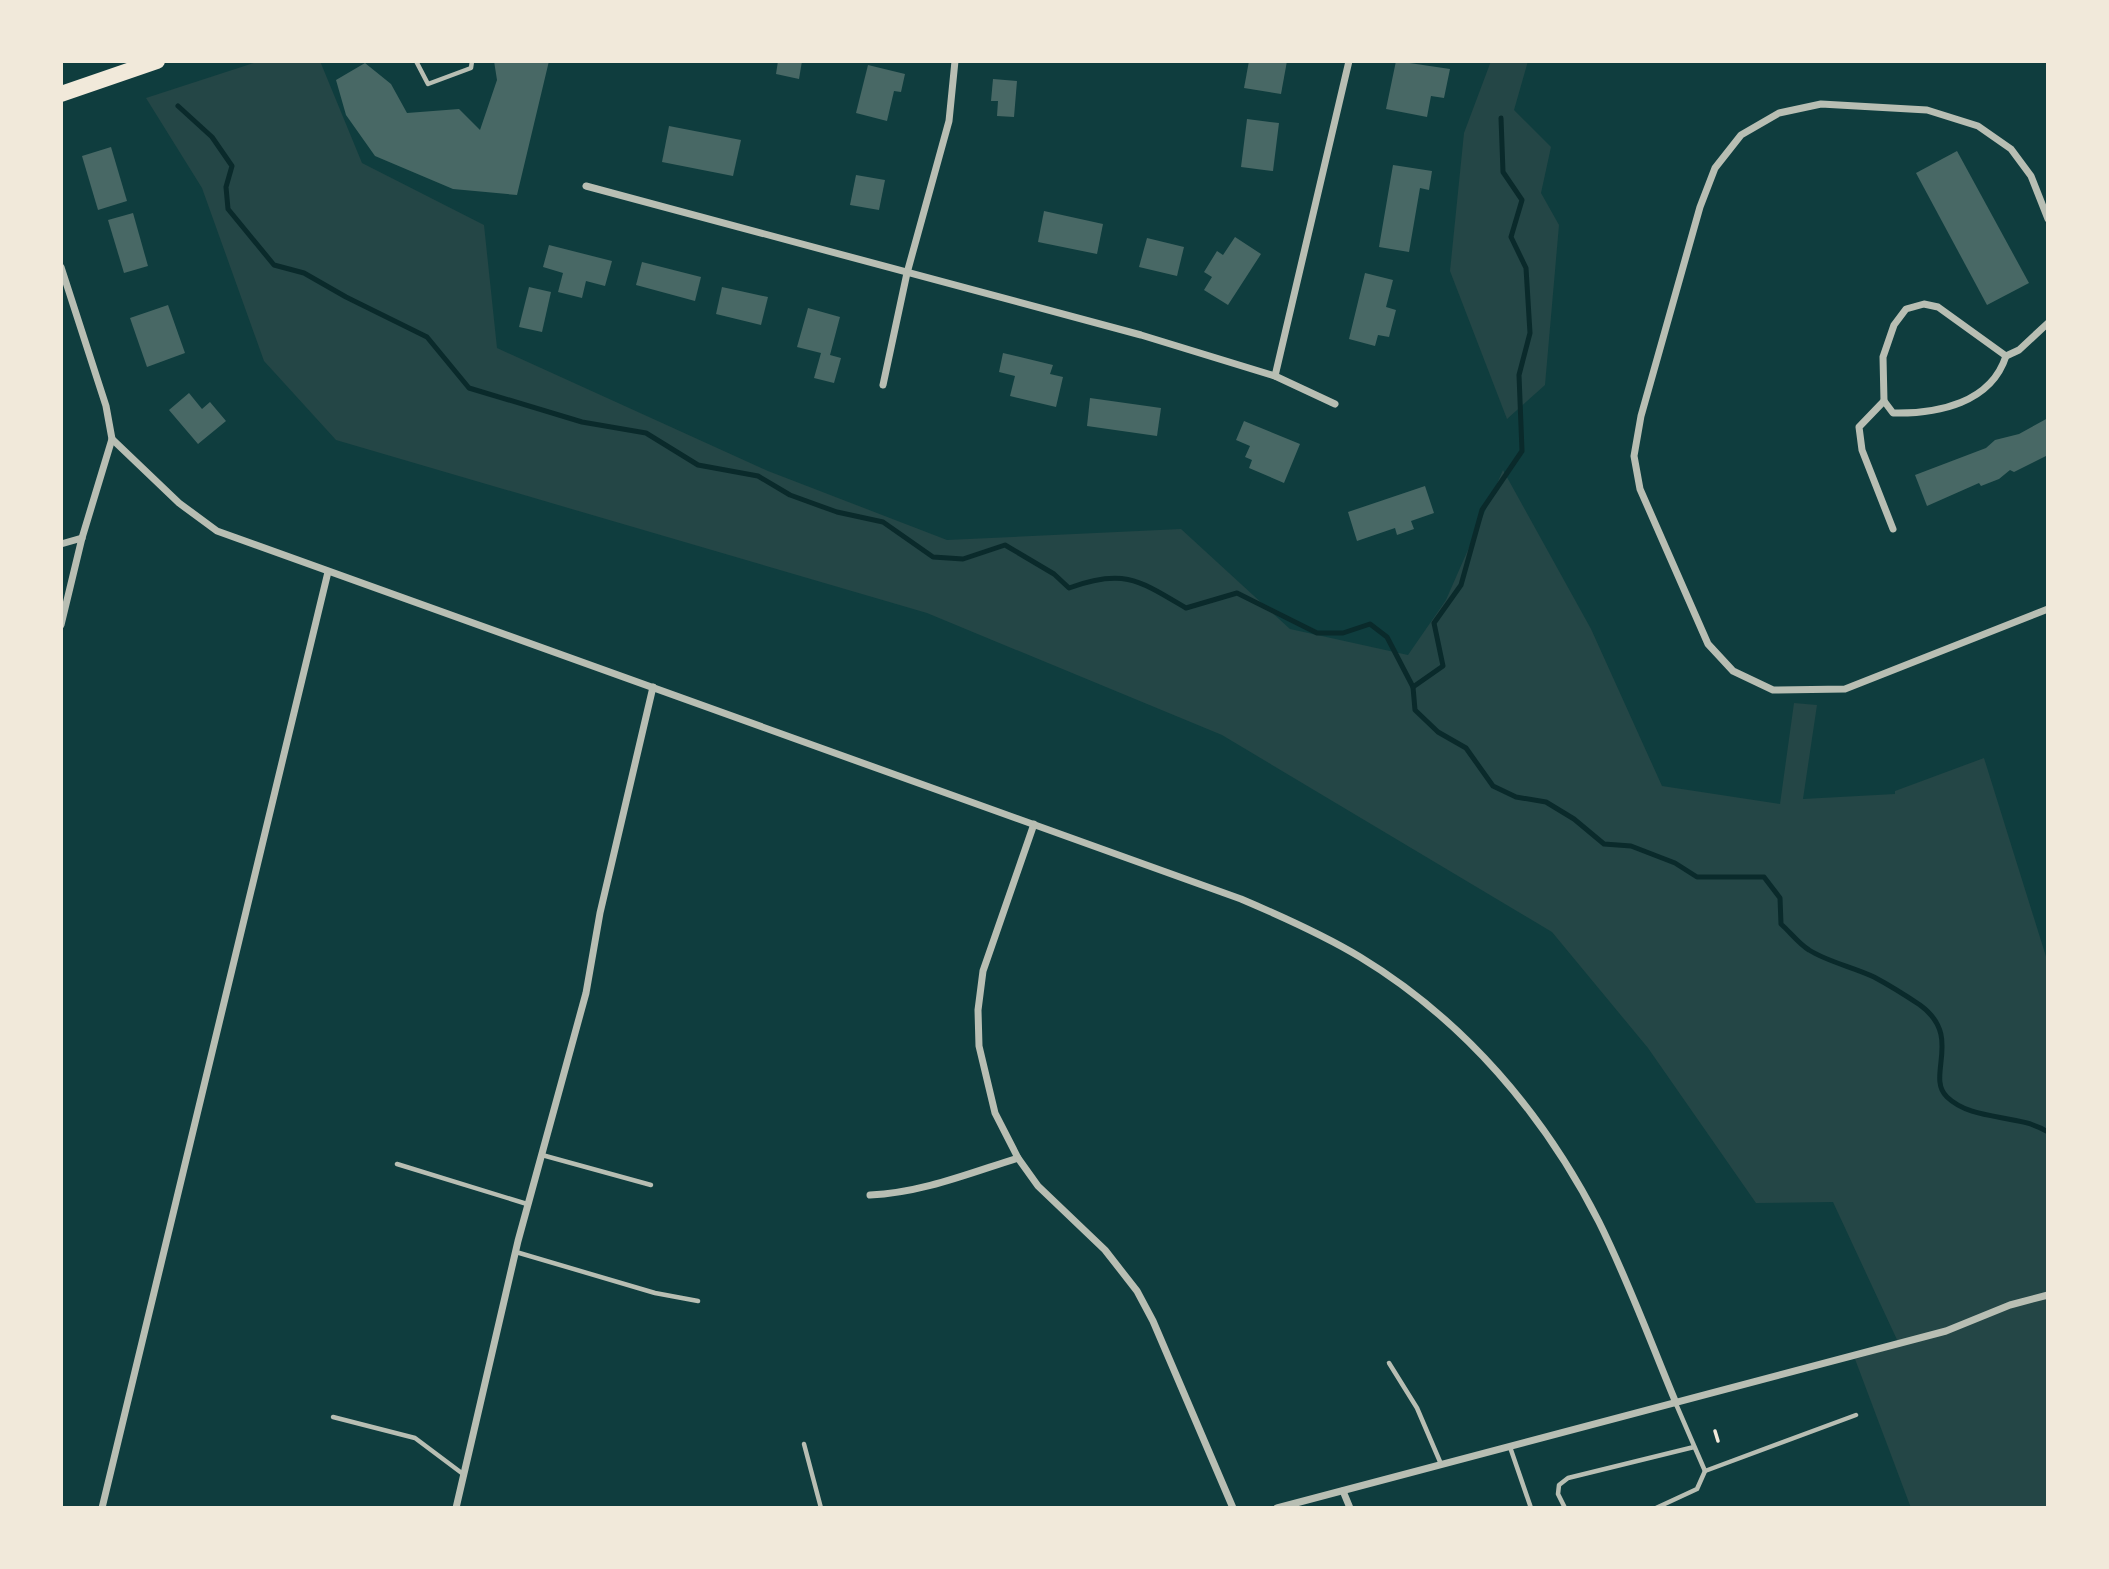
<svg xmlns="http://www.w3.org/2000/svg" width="2109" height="1569" font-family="'Roboto Condensed',sans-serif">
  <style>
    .green { fill: #244646 }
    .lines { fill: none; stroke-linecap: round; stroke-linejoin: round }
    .stream { stroke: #0a2a2b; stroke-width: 5 }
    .building { fill: #486865 }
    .path { stroke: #f1e9da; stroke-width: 3.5 }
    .service { stroke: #b8beb3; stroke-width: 4.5 }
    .minor { stroke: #b8beb3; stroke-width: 7 }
    .primary { stroke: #f1e9da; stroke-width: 16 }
  </style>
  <rect width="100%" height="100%" fill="#0f3d3e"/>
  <g class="green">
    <path d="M260,61H320L362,163L484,225L497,348L768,471L947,540L1181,529L1290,629L1408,655L1446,600L1503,470L1591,629L1662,786L1780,804L1794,703L1817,705L1803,799L1895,794V791L1984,758L2048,963V1508H1911L1855,1359L1945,1332L1899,1344L1833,1202L1756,1203L1648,1048L1552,932L1222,735L927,613L336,440L264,361L202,188L146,98Z"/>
    <path d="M1491,61H1528L1514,110L1551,147L1541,193L1559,225L1545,385L1507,419L1450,271L1464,133Z"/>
  </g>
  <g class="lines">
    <g class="stream">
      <path d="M178,106L212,137L232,166L226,187L228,209L274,265L304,273L346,297L427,337L469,388L582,422L646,433L698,465L758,476L790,495L837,512L883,522L933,557L963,559L1005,545L1054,574L1069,588C1123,568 1139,580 1186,608L1237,593L1317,633H1343L1370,624L1387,637L1413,687L1415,710L1438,732L1466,748L1493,786L1516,797L1546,802L1574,819L1604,844L1631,846L1675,863L1697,877H1764L1780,898L1781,924C1790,932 1799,944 1809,950C1828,962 1853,967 1874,977C1889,985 1905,995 1920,1005C1964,1037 1925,1076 1947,1097C1973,1122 2018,1113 2048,1132"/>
      <path d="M1413,687L1443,666L1434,623L1461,585L1482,510L1522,451L1519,375L1530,333L1526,268L1511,237L1522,200L1503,172L1501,118"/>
    </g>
  </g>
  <g class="building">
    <path d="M494,61H549L517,195L453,189L375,156L346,115L336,80L365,63L391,84L407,113L459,109L480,130L497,80Z"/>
    <path d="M778,61H802L799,79L776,74Z"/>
    <path d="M1249,61H1287L1281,94L1244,88Z"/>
    <path d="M1396,61L1450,69L1444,98L1431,96L1427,117L1386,109Z"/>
    <path d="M868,65L905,74L901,92L894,91L887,121L856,113Z"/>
    <path d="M993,79L1017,81L1014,117L997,116L998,101H991Z"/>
    <path d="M1247,119L1279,123L1273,171L1241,167Z"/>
    <path d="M669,126L741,140L733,176L662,162Z"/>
    <path d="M111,147L127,201L98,210L82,156Z"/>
    <path d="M1957,151L2029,283L1987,305L1916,173Z"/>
    <path d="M1393,165L1432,171L1429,190L1420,188L1409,252L1379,247Z"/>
    <path d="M856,175L885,180L879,210L850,205Z"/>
    <path d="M1044,211L1103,224L1097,254L1038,242Z"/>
    <path d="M133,213L148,266L124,273L108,220Z"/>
    <path d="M1235,237L1261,254L1228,305L1204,290L1212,277L1204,272L1217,251L1223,255Z"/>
    <path d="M1147,238L1184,247L1177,276L1139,267Z"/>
    <path d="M549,245L612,261L605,286L586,281L582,298L558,292L563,273L543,267Z"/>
    <path d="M642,262L701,277L695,301L636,285Z"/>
    <path d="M1365,273L1393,280L1386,307L1396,310L1389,337L1378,335L1375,346L1349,339Z"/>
    <path d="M529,287L551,292L542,332L519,327Z"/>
    <path d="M722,287L768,297L761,325L716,314Z"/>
    <path d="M168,305L185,353L147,367L130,318Z"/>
    <path d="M808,308L840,317L830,355L841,358L834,383L814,378L821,353L797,347Z"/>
    <path d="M1003,353L1053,365L1050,374L1063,377L1056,407L1010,396L1015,376L999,372Z"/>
    <path d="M189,393L202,409L210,402L226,421L198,444L169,410Z"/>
    <path d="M1090,398L1161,408L1157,436L1087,426Z"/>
    <path d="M2048,418V455L2014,472L2010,470L1999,479L1981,486L1979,483L1927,506L1915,475L1986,448L1995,440L2019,434Z"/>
    <path d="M1244,421L1300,444L1284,483L1249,468L1252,460L1245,457L1250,446L1236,440Z"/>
    <path d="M1425,486L1434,513L1411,521L1414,529L1397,535L1395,528L1357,541L1348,512Z"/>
  </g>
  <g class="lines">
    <path class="path" d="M1715,1431L1718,1441"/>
    <g class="service">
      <path d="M416,61L428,84L471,68L472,61"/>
      <path d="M542,1155L651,1185"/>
      <path d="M397,1164L527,1204"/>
      <path d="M516,1252L655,1293L698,1301"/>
      <path d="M1389,1363L1417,1408L1441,1464"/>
      <path d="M1676,1404L1705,1471L1856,1415"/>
      <path d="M333,1417L415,1438L463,1474"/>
      <path d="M804,1444L821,1508"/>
      <path d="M1510,1447L1531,1508"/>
      <path d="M1565,1508L1558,1494L1559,1485L1568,1478L1694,1447"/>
      <path d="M1656,1508L1697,1489L1705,1471"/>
    </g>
    <g class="minor">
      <path d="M586,186L1141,335L1275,376L1335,404"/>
      <path d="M2048,219L2031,176L2011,149L1978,126L1927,110L1821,104L1779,113L1741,135L1715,168L1700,207L1641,416L1634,456L1640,489L1708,644L1733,671L1773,690L1845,689L2048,609"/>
      <path d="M61,267L106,406L112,439L179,503L217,531L1241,899C1281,916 1322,934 1360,957C1464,1020 1544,1114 1599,1222C1628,1280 1651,1343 1676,1403"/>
      <path d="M1924,304L1938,307L2006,356C1991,403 1938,414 1893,413L1884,401L1883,357L1894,325L1906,309Z"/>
      <path d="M2006,356L2019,350L2048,323"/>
      <path d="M1275,376L1349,61"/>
      <path d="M883,385L907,273L949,121L955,61"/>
      <path d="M1884,401L1859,427L1862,450L1893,529"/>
      <path d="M61,544L82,538"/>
      <path d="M61,625L82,538L112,439"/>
      <path d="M1034,824L983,971L978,1010L979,1046L995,1113L1018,1158L1038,1186L1105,1250L1137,1291L1153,1321L1233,1508"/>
      <path d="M870,1195C921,1193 970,1173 1018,1158"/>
      <path d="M1343,1491L1350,1508"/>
      <path d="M102,1508L328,572"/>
      <path d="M456,1508L518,1241L586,993L600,913L653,687"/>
      <path d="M1277,1508L1946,1331L2010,1305L2048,1295"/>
    </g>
    <path class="primary" d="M61,94L157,61"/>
  </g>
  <rect width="2109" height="1569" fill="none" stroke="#f1e9da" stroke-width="126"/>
</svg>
